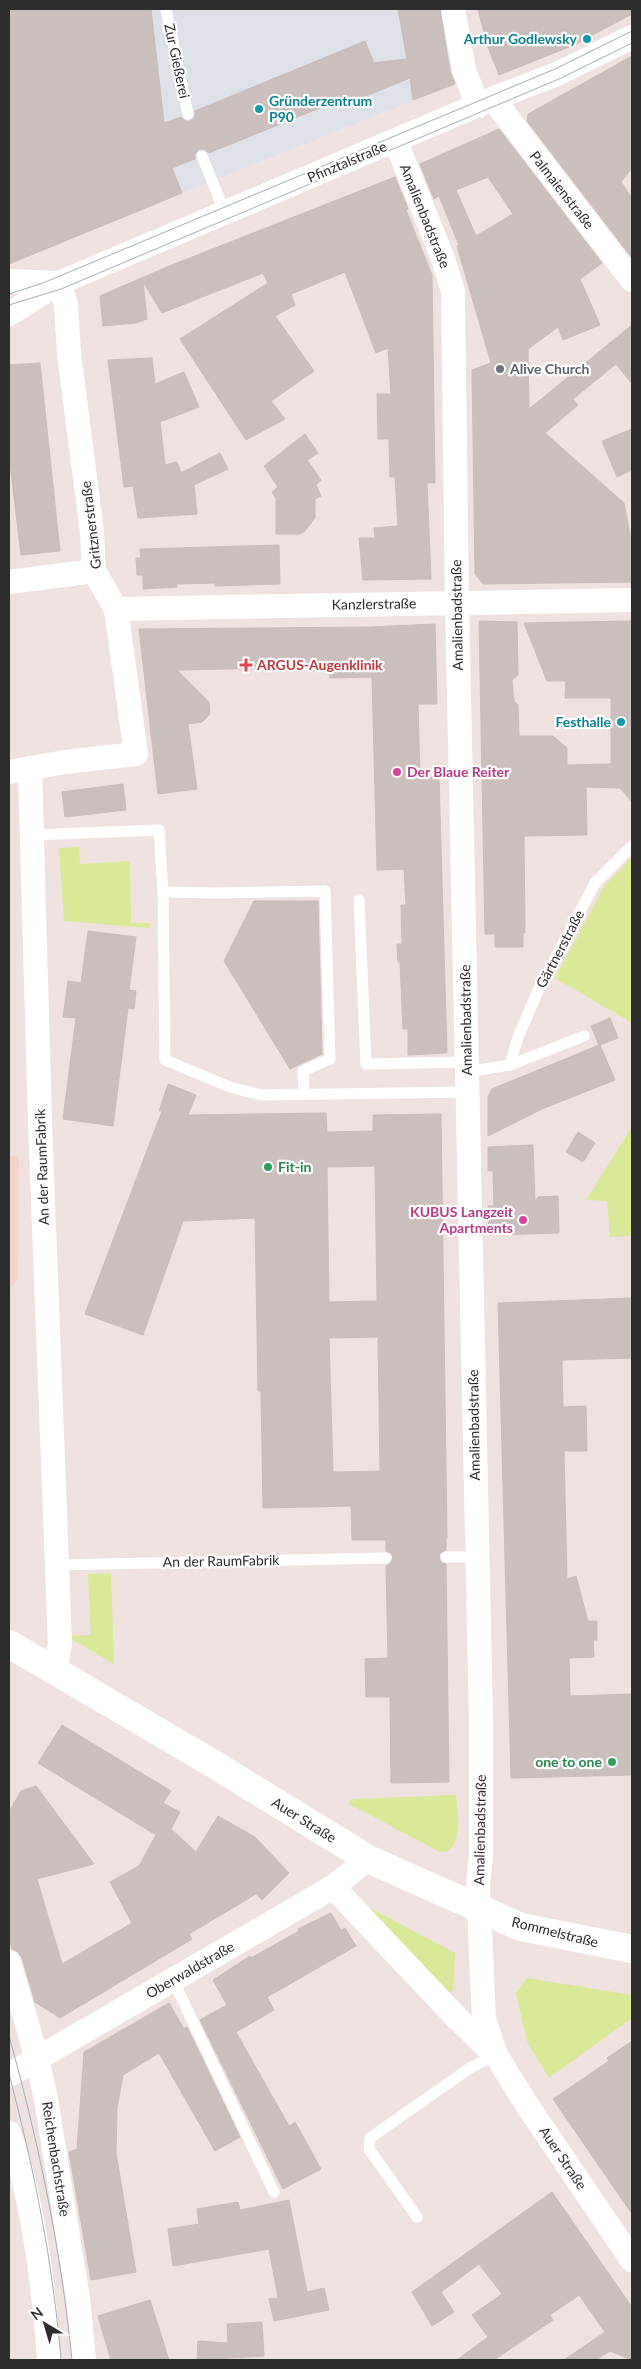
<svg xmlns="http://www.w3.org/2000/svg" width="641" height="2369" font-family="Lato,sans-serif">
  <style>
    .industrial { fill: #dfe1e8 }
    .education { fill: #f2d5cd }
    .green { fill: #d9e998 }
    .building { fill: #cbbfbd; stroke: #cbbbb8; fill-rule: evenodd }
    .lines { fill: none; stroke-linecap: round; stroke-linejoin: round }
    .lane { stroke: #fff; stroke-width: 11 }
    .street { stroke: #fff; stroke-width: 24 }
    .secondary { stroke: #fff; stroke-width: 28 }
    .tram { stroke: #a0afb9; stroke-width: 1 }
    .culture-dot { fill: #0f9aa8; stroke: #fff; stroke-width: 2 }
    .worship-dot { fill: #6b7280; stroke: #fff; stroke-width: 2 }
    .health-dot { fill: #e0444e; stroke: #fff; stroke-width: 2 }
    .hotel-dot { fill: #d1479c; stroke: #fff; stroke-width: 2 }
    .leisure-dot { fill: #2e9e5b; stroke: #fff; stroke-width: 2 }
    .labels { text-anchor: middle; stroke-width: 4.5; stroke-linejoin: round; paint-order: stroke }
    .culture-label { font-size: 14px; font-weight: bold; fill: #0d838f; stroke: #fff; text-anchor: end }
    .street-label { font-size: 14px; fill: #2d2d2d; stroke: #fff }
    .worship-label { font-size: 14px; font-weight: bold; fill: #5b616d; stroke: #fff; text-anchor: start }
    .health-label { font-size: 14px; font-weight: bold; fill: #be3a42; stroke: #fff; text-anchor: start }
    .hotel-label { font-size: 14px; font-weight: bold; fill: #b23c85; stroke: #fff; text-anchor: start }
    .leisure-label { font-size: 14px; font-weight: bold; fill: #27864d; stroke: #fff; text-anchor: start }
  </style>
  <rect width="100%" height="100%" fill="#efe1df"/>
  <path class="industrial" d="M9,9H442L455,84L182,193L160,137L9,151Z"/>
  <path class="education" d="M19,1155L18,1279L9,1291V1156Z"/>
  <g class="green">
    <path d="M79,847L80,864L130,861L131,923H150L149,928L64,921L59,848Z"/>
    <path d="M632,857V1023L555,978L605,885Z"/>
    <path d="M632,1127V1236L610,1237L607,1201L586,1200Z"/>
    <path d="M111,1573L114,1664L68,1637L69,1636L91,1635L88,1574Z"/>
    <path d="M456,1795C458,1815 463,1836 449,1851L440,1852L349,1804V1801L352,1799Z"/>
    <path d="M370,1908L455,1953L453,1990L447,1995L369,1911Z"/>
    <path d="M527,1978L632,1995V2018L549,2078L527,2042L516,1993Z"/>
  </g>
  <g class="building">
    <path d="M9,9H151L164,123L181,117L185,121H190L195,117V111L365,41L374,63L407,59L398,9H440L450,72L455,84L413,100L410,78L346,104L344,98L209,153L204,149H199L195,154V159L172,168L182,193L9,264Z"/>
    <path d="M478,9H632V14L574,45L499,75L487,45Z"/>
    <path d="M632,56V168L621,182L632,198V258L527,121L528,114Z"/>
    <path d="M499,129L602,263L580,279L600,325L563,340L558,327L528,349L529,409L632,325V384L616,364L573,399L578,405L545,433L624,503L632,544V582L483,584L475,574L472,370L491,363L457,246L459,245L439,196L434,199L420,164ZM488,177L513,214L476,236L456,190Z"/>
    <path d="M395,177L408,209L406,210L432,275L435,483H427L431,579L363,580L359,538H375L374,528L398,526L395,477H390L389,439H378L377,394H391L388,348L376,353L345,272L291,294L295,305L275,316L314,371L271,401L285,419L246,440L180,339L268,283L263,273L162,313L143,282L147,319L136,323L103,326L100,296L167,267Z"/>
    <path d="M152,358L155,384L184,372L199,407L160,422L165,465L177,462L181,473L220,453L228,469L194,485L197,514L138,518L133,486L124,487L108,360Z"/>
    <path d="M40,363L60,551L21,555L9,455V365Z"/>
    <path d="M632,429V470L617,477L602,441Z"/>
    <path d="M305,434L318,453L307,460L321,480L316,485L321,496L315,499V518L304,532L299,534H276V498L272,492L278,487L264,466Z"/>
    <path d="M279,545L280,584L215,586V583L177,584V587L143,589V575H137L136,558H141L140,549Z"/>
    <path d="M479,621L517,622L518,675L512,680L514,701L518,705L519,736H553L567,748V765L611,764V698H565L566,681H547L524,623L632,621V802L620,788L586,787L587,835L524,836L525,933H523V947H495V934H485Z"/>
    <path d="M435,624L437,704H418L420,778L439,777L447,1053L408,1055V1029H403L400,962H398L397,944H402L401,905H406L404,869L377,870L372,677L330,678L329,667L177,670L209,702L210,714L202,722L188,724L197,789L158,794L139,629L371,627Z"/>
    <path d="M123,784L126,810L65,817L62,792Z"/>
    <path d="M254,901H318L322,1054L290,1069L224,961Z"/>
    <path d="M88,931L136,937L129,990L136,991L134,1009L128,1008L113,1126L63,1119L76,1018L63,1017L68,981L81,983Z"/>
    <path d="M610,1018L618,1038L600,1045L615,1080L542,1109L488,1136V1097L492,1089L599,1045L591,1026Z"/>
    <path d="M168,1084L196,1095L188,1115L326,1113L327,1132L373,1131V1115L441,1114L447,1539L446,1538V1550L440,1553L439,1557L442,1563L446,1564L449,1782L391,1783L390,1697H366L365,1659L388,1658L386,1566L390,1564L393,1558L392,1554L386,1551V1540H352L351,1506L263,1508L261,1391H258L255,1218L183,1221L143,1335L85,1314L162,1111H159ZM375,1166L377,1301L329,1302L327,1167ZM378,1337L380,1471L333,1472L329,1338Z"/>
    <path d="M578,1132L595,1143L583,1162L566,1152Z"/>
    <path d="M533,1145L535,1201L538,1197L558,1196L559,1233L489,1235L488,1206H494L493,1171H488V1147Z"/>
    <path d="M632,1298V1358L562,1360L563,1407L586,1406L587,1451H564L567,1579L576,1576L588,1621H597V1640H593L594,1657L569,1658L570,1696L632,1694V1775L511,1778L498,1303Z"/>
    <path d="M62,1725L171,1791L163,1803L180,1812L171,1829L196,1852L218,1816L255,1837L289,1873L262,1900L256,1894L189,1934L192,1939L60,2018L35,2002L22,1958L18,1952L12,1949L9,1937V1812L21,1791L36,1786L94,1864L37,1879L62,1964L132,1923L110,1882L139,1866L156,1835L38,1763Z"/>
    <path d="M331,1913L341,1930L345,1928L356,1946L267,1997L274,2010L236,2032L289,2126L295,2122L321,2169L283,2189L200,2020L227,2005L213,1980L250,1956L251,1958L299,1931L298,1929Z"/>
    <path d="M169,2003L184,2029L187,2027L240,2137L215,2151L159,2053L123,2075L117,2108L116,2153L136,2272L91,2280L69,2152L77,2149L84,2052Z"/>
    <path d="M632,2041V2214L553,2099L609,2061L607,2058Z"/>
    <path d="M552,2192L632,2307V2360L610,2351L596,2360H564L605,2332L579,2295L550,2315L553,2320L494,2360H457L488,2337L472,2315L502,2294L479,2264L441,2292L454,2312L432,2326L412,2292Z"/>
    <path d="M289,2200L307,2292L324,2288L329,2310L274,2321L269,2299L278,2298L269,2249L173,2266L168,2229L199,2224L197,2209L238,2202L240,2210Z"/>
    <path d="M150,2300L169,2360H111L98,2316Z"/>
    <path d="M262,2322L264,2356L197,2360L198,2341L228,2343L227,2324Z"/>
  </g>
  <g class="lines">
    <g class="lane">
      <path d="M166,9L188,114"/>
      <path d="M202,156L225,213"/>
      <path d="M32,835L159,830L163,892L165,1060L230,1087L261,1095L468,1092"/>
      <path d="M163,892L219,893L325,891L330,1059L303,1071L304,1093"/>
      <path d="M359,900L366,1064L466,1062"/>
      <path d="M510,1065L518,1037L538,991L595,883L632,846"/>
      <path d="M467,1072L510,1065L584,1036"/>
      <path d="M446,1557H477"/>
      <path d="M56,1565L386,1558"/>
      <path d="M173,1980L274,2192"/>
      <path d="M417,2217L369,2149L370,2138L470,2068L496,2055"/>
    </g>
    <g class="street">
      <path d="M453,9L464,70L478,106"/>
      <path d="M493,99L632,280"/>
      <path d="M396,142L443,259L453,291L457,603L481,1721V1855L478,1885L484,2019L496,2055L527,2105L632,2260"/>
      <path d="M9,281L59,283"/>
      <path d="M9,314L59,283L497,97L557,74L632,37"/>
      <path d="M9,582L94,571"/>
      <path d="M116,609L632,600"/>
      <path d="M30,768L40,1123L60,1644L55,1671"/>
      <path d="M9,772L65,762L136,754L116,609L94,571L92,532L69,354L66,304L59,283"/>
      <path d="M333,1887L456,2017L493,2053"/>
      <path d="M9,1962L37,2059L46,2099L78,2299L84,2360"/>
      <path d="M9,2075L333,1887L368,1859"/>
      <path d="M9,2133C34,2199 44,2290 49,2360"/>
    </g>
    <path class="secondary" d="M9,1644L212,1763L368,1859L521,1927L632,1949"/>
    <g class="tram">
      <path d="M9,294L43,283L555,69L632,31"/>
      <path d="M9,305L61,289L559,79L632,43"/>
      <path d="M9,2036C39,2143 61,2250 72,2360"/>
      <path d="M9,2074C34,2168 53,2263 61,2360"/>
    </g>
  </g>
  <g class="culture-dot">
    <circle cx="587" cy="39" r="5"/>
    <circle cx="259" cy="109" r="5"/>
    <circle cx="621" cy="722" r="5"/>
  </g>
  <circle class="worship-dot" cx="500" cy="369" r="5"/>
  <path class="health-dot" d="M243.5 657.5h5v5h5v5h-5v5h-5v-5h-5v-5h5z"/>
  <g class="hotel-dot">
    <circle cx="397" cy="772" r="5"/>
    <circle cx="523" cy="1220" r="5"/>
  </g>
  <g class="leisure-dot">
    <circle cx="268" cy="1167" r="5"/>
    <circle cx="612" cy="1762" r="5"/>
  </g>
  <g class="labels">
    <g class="culture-label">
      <text x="577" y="44">Arthur Godlewsky</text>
      <text x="269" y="106" text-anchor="start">Gründerzentrum<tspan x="269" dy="16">P90</tspan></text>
      <text x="611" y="727">Festhalle</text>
    </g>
    <g class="street-label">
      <text transform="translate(177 61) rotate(78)" y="5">Zur Gießerei</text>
      <text transform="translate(347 162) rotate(-23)" y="5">Pfinztalstraße</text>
      <text transform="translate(562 190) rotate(52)" y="5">Palmaienstraße</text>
      <text transform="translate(425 216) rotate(68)" y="5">Amalienbadstraße</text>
      <text transform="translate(91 525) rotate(-97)" y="5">Gritznerstraße</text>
      <text transform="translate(374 604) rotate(-1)" y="5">Kanzlerstraße</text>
      <text transform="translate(457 615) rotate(-91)" y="5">Amalienbadstraße</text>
      <text transform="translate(560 949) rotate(-62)" y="5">Gärtnerstraße</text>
      <text transform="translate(466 1020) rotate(-91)" y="5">Amalienbadstraße</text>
      <text transform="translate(42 1167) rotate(-92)" y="5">An der RaumFabrik</text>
      <text transform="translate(474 1425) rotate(-91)" y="5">Amalienbadstraße</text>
      <text transform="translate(221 1561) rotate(-1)" y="5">An der RaumFabrik</text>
      <text transform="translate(304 1820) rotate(32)" y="5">Auer Straße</text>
      <text transform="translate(480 1830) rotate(-89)" y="5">Amalienbadstraße</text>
      <text transform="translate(555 1932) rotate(14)" y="5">Rommelstraße</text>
      <text transform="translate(190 1970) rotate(-30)" y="5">Oberwaldstraße</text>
      <text transform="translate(563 2158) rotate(56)" y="5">Auer Straße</text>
      <text transform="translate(56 2159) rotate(81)" y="5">Reichenbachstraße</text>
    </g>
    <g class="worship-label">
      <text x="510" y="374">Alive Church</text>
    </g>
    <g class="health-label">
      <text x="257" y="670">ARGUS-Augenklinik</text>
    </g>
    <g class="hotel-label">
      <text x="407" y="777">Der Blaue Reiter</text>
      <text x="513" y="1217" text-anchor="end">KUBUS Langzeit<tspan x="513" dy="16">Apartments</tspan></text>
    </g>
    <g class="leisure-label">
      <text x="278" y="1172">Fit-in</text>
      <text x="602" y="1767" text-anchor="end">one to one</text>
    </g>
  </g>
  <rect width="641" height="2369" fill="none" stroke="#2d2d2d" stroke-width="20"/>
  <g transform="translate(45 2324) rotate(322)" stroke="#ffffff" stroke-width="4" paint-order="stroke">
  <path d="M0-4L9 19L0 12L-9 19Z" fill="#2d2d2d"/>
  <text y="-8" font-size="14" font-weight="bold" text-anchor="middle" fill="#2d2d2d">N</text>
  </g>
</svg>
